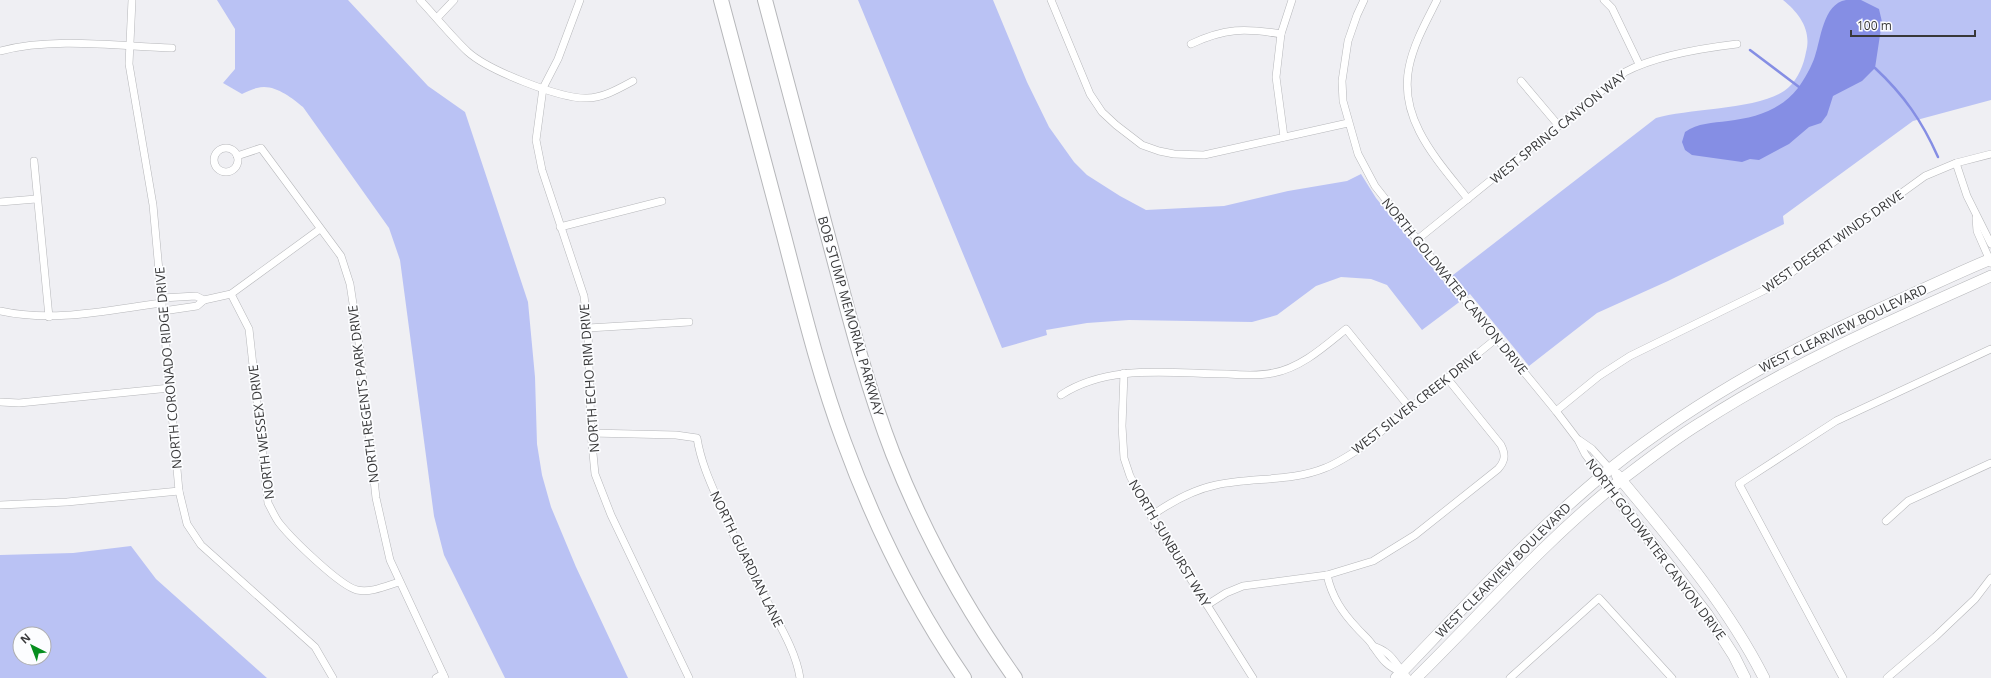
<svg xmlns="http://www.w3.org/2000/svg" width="1991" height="678" font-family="'Open Sans',sans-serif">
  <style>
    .green { fill: #bac2f4; fill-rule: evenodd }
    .water { fill: #858ee4 }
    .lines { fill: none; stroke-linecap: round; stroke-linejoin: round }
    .stream { stroke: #858ee4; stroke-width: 2.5 }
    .street-casing { stroke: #b6b7ba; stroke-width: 8 }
    .secondary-casing { stroke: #b6b7ba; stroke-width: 12 }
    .highway-casing { stroke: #b6b7ba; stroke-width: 16 }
    .street { stroke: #fff; stroke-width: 7 }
    .secondary { stroke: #fff; stroke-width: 11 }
    .highway { stroke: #fff; stroke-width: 14 }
    .labels { text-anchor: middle; stroke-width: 3.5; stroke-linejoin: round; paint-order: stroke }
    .street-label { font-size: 13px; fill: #383839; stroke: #fcfdff }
  </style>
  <rect width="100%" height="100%" fill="#efeff3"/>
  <g class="green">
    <path d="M217,0H348L428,86L465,112L528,302L535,377L537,444L542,475L551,507L576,567L628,678H505L444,555L434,516L400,260L389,228L303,107C291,97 273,83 257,88C252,89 246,92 242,94L223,83L235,69V29Z"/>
    <path d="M858,0H993L1027,82L1049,127L1074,162L1087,175L1120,196L1146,210L1224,206L1288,191L1347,181L1361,174L1376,198L1444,282L1656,118C1689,108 1766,110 1789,87C1798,79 1804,64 1806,52C1812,30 1799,13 1783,0H1991V100L1913,121L1783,216L1784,224L1668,281L1597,313L1529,366L1470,294L1422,330L1387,285L1371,279L1341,277L1316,286L1277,315L1252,322L1129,320L1087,323L1046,330L1047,335L1002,348Z"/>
    <path d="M131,546L156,579L267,678H0V555L73,553ZM20,634H44V658H20Z"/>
  </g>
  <path class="water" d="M1861,0L1879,9L1882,22L1875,68L1862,81L1833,96L1827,115L1821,123L1809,127L1789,144L1759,160L1750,159L1742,162L1692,155L1685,150L1682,142L1685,132C1698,123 1712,123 1728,121C1755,118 1781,110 1798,88C1804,80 1812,66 1815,56C1821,39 1823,4 1846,0C1851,0 1857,0 1861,0Z"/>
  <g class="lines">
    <g class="stream">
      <path d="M1750,50L1799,87"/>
      <path d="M1875,68C1904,95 1922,121 1938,157"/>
    </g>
    <g class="street-casing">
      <g id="street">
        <path d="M132,0L129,64L153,205L179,491L187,524L201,545L315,647L333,678"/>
        <path d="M420,0C436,17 451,36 468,52C488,70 560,99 587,98C603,98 620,88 633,81"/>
        <path d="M580,0L558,59L543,88L536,140L542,170L584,296L588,328L591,433L595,474L611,515L689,678"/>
        <path d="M1051,0L1090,94L1102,112L1116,125L1142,145L1159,151L1174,154L1204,155L1348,123"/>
        <path d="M1364,0L1357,15L1348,41L1342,81L1343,101L1358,154L1375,186L1465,300L1556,411L1578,440L1585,454L1602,477"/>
        <path d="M1437,0C1426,22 1414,43 1409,67C1398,120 1439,162 1468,199"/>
        <path d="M1604,0L1612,8L1639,64"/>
        <path d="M437,18L454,0"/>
        <path d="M1191,44C1225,28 1245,28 1281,34"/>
        <path d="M0,51C55,37 116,46 172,48"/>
        <path d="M1521,81L1559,126"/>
        <path d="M1284,137L1276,77L1281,34L1292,0"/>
        <circle cx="226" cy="160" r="12"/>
        <path d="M237,156L261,148L341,256L350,284L359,343L376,498L390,560L445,678"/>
        <path d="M34,161L49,317"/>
        <path d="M1956,163L1967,196L1991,244"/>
        <path d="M0,202L36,199"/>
        <path d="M1976,218L1977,231L1991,263"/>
        <path d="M560,227L662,201"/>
        <path d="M1418,239L1625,72C1655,56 1703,48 1737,44"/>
        <path d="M231,294L249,329L268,503C272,510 275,518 280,524C292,539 340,586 357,590C371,593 386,586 399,582"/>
        <path d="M162,298L196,296L204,300L197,306L163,311"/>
        <path d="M204,300L231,294L320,229"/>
        <path d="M0,311C54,323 108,310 162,303"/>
        <path d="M588,328L689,322"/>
        <path d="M1124,373L1122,426L1124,458L1130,476L1151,516L1253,678"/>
        <path d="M1061,395C1110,363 1172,374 1228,374C1242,375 1259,376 1273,373C1301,368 1325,346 1346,329L1410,408"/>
        <path d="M0,402L19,403L170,388"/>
        <path d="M1556,411L1599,376L1630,356L1773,286L1925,176L1956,163L1991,154"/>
        <path d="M591,433L676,435L697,438C701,463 711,484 721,507C735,540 751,571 768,603C780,626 796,652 800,678"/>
        <path d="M1579,440L1592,449L1610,469"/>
        <path d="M0,505L67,502L179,491"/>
        <path d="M1151,516C1171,502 1192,490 1216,485C1252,477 1291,482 1325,468C1338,463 1350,455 1362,447L1497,338"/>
        <path d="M1886,521L1908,501L1991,463"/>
        <path d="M1327,575C1332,597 1342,612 1357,628C1362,634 1369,639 1373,646C1382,659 1387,667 1402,672"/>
        <path d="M1207,605L1226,593L1243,586L1327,575L1373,561L1415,535L1498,469C1505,461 1506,455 1501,445L1447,378"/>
        <path d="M1373,646C1393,652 1395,665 1408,678"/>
        <path d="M436,678L443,674"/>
        <path d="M1510,678L1599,598L1672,678"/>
        <path d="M1843,678L1739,484L1836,421L1991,349"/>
        <path d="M1887,678L1935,637L1975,599L1991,578"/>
      </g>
    </g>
    <g class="secondary-casing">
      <g id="secondary">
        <path d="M1617,475C1671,540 1726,603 1764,678"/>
        <path d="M1606,484L1707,614L1734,656L1745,678"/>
        <path d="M1396,678C1465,606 1533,532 1610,469C1703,395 1802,343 1910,295C1937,283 1964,270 1991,259"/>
        <path d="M1416,678C1484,611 1546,539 1621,480C1647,460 1674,439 1702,422C1793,363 1892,320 1991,276"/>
      </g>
    </g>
    <g class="highway-casing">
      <g id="highway">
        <path d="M721,0C742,79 763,157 784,236C802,305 819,375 844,442C874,524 914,605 964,678"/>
        <path d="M765,0C786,80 807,160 829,240C848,312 866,384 893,454C924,533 966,609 1015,678"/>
      </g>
    </g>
    <use href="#street" class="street"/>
    <use href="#secondary" class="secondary"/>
    <use href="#highway" class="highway"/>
  </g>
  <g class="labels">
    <g class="street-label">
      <text transform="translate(1558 127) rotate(-39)" y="5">WEST SPRING CANYON WAY</text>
      <text transform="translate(1833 241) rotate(-35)" y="5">WEST DESERT WINDS DRIVE</text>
      <text transform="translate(1455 286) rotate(51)" y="5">NORTH GOLDWATER CANYON DRIVE</text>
      <text transform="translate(851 316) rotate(74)" y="5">BOB STUMP MEMORIAL PARKWAY</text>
      <text transform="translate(1843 328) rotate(-26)" y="5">WEST CLEARVIEW BOULEVARD</text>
      <text transform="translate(168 368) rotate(-95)" y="5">NORTH CORONADO RIDGE DRIVE</text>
      <text transform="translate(589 378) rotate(-94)" y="5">NORTH ECHO RIM DRIVE</text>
      <text transform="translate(363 394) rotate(-97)" y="5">NORTH REGENTS PARK DRIVE</text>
      <text transform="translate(1416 402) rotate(-38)" y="5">WEST SILVER CREEK DRIVE</text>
      <text transform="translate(261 432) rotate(-97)" y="5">NORTH WESSEX DRIVE</text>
      <text transform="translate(1170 543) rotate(59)" y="5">NORTH SUNBURST WAY</text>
      <text transform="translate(1656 549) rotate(53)" y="5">NORTH GOLDWATER CANYON DRIVE</text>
      <text transform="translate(747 559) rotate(64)" y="5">NORTH GUARDIAN LANE</text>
      <text transform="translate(1503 570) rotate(-45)" y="5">WEST CLEARVIEW BOULEVARD</text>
    </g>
  </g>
  <g transform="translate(32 646) rotate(318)"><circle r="19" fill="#fcfdff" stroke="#aeaeb0"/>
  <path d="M0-3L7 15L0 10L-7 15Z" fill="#068e1f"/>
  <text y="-6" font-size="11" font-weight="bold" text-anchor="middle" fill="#383839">N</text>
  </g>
  <path d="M1851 30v6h124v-6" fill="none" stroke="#383839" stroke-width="2"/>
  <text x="1857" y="30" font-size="12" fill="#383839" stroke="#fcfdff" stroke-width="3" paint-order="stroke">100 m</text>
</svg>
